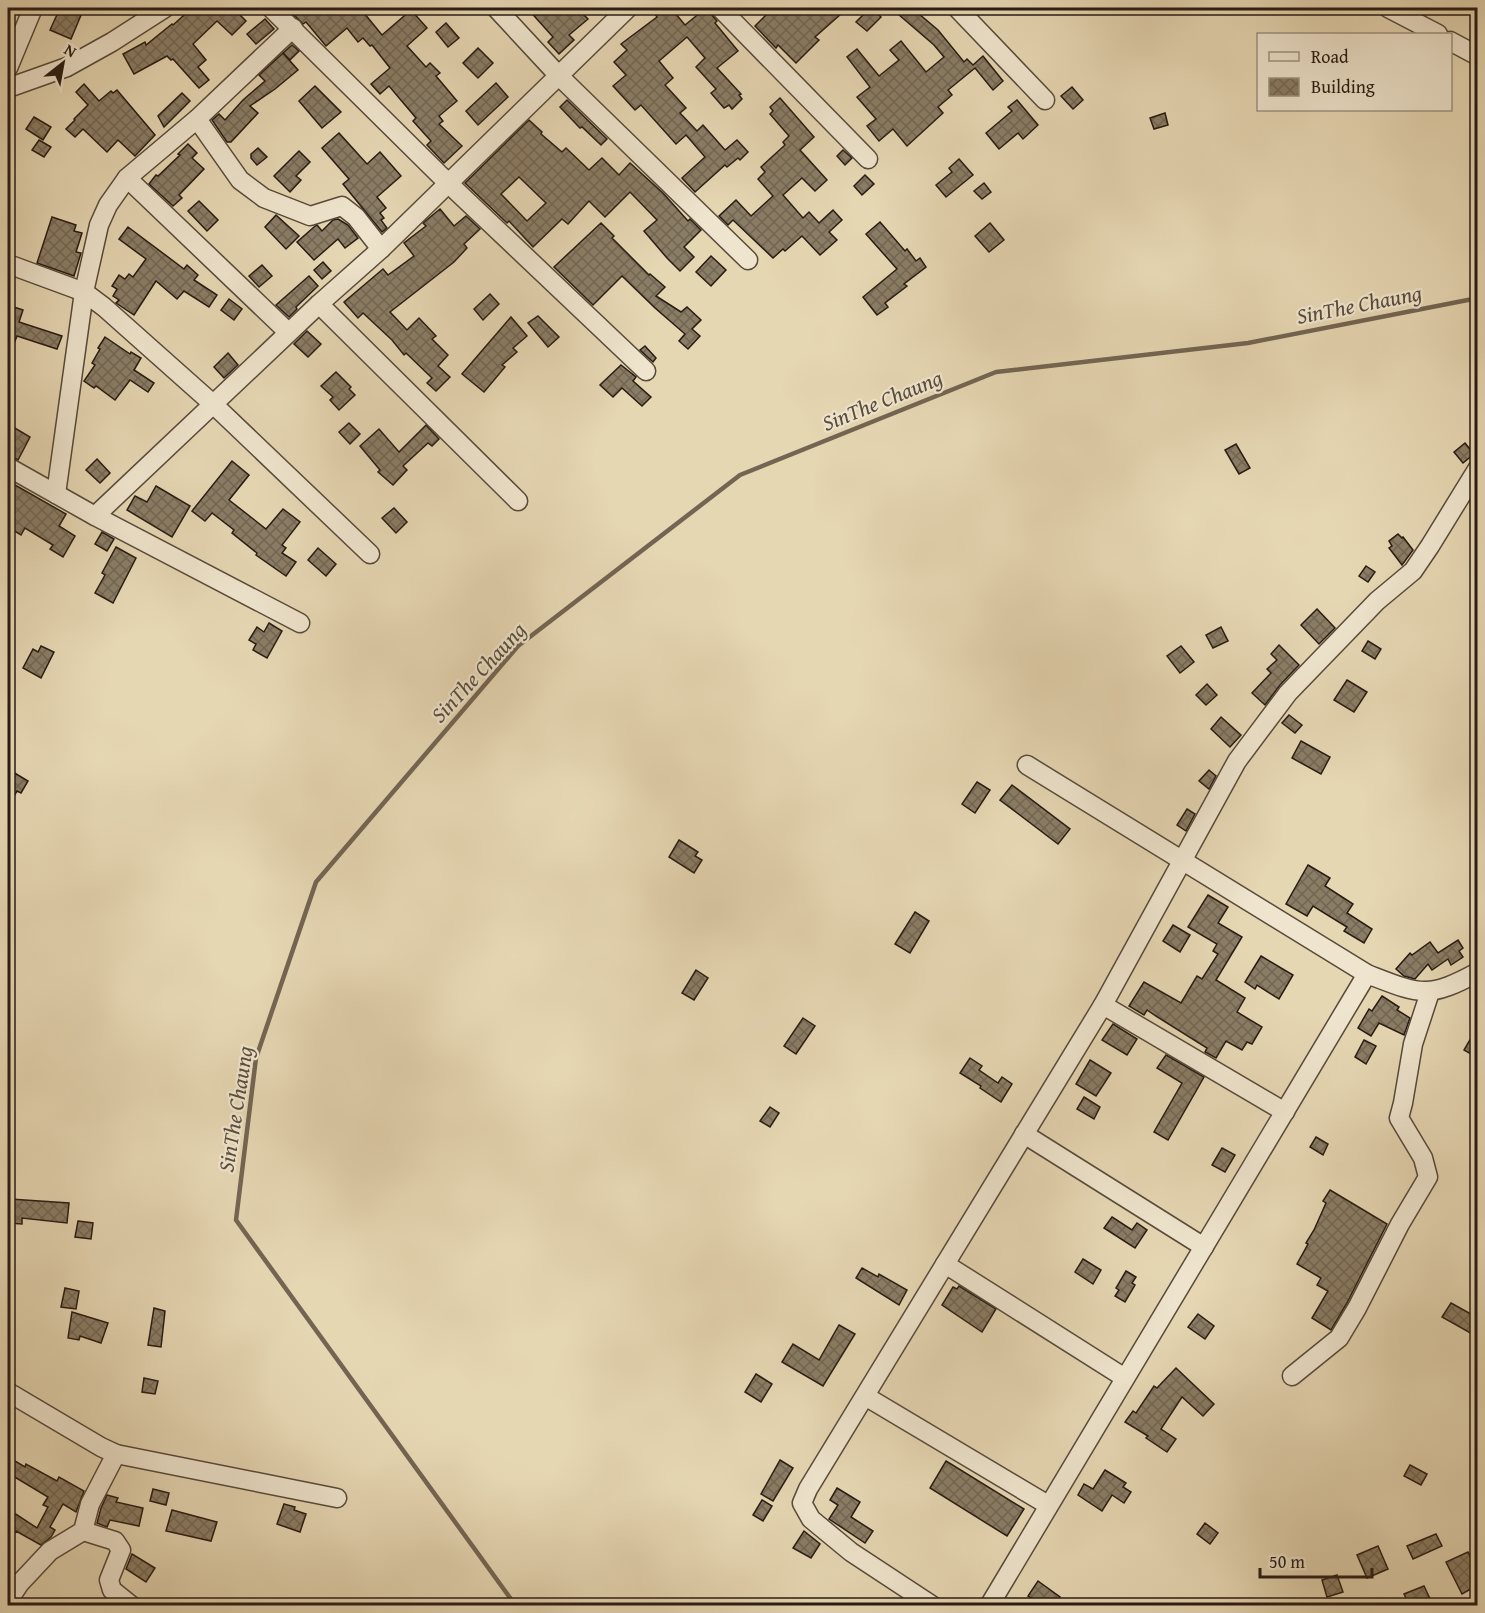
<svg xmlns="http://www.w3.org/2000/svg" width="1485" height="1613" font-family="'Gentium Book Plus',serif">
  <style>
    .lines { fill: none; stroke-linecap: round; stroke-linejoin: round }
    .stream { stroke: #736553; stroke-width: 4.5 }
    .building { fill: url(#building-cross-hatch); stroke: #271b13; stroke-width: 1.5; fill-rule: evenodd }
    .minor-casing { stroke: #574a3b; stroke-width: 21 }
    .minor { stroke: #efe5ce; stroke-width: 18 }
    .labels { text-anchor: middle; stroke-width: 4.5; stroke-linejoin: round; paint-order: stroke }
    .water-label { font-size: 22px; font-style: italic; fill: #594d3d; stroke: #efe5ce }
  </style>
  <defs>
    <pattern id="building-cross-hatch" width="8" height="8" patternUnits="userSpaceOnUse" patternTransform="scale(1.5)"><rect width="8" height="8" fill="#8a7d66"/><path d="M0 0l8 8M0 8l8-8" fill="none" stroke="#716653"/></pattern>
  </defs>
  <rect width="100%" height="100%" fill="#e6d7b3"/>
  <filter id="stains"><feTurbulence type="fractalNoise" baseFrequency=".00333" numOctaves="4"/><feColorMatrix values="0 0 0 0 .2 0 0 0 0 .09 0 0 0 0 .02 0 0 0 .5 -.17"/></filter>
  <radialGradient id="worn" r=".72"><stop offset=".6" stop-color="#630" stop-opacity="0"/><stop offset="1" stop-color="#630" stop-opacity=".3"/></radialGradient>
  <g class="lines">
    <path class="stream" d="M516,1606L236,1220L256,1058L316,882L518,646L740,475L996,372L1248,343L1478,298"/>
  </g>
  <g class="building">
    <path d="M60,8H84L71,39L50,30Z"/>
    <path d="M192,8H233L246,21L232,35L217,21L193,44L206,60L198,67L209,80L199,88L173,59L171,60L167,56L134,74L123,54L145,42L146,45L172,24L173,25Z"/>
    <path d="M300,8H360L382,35L411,10L427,28L407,46L426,67L430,63L440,73L436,76L457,101L439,116L443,121L439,124L462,146L444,163L427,145L431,141L413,121L416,118L389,86L380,94L371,84L390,68L372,45L370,46L363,38L358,42L347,28L326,46L306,22L303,24L293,14Z"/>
    <path d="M527,8H592L583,14L588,19L569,35L574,40L559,54L548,42L553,37Z"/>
    <path d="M663,8H671L685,25L706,8H709L712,15L717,21L715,23L738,51L717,68L741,94L739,95L742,99L732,109L729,105L724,108L711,93L716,89L696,67L705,58L687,37L659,61L673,78L665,85L686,108L680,113L697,131L703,125L725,150L737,140L748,152L740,160L738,158L727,167L725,165L695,192L682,178L705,157L686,135L676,144L641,105L635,110L613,86L626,75L614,62L627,50L621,44L657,17L655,14Z"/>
    <path d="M773,8H835L841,14L815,37L819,40L796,63L778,45L776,48L755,26Z"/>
    <path d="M870,8H873L881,17L867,31L856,22Z"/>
    <path d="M891,8H912L938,30L964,62L967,59L973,65L983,56L1003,81L993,90L975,68L948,90L952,95L938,107L943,113L907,146L893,129L879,141L867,126L876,119L857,97L870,87L847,57L857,49L879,76L899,60L890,50L901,41L926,72L944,57L934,45Z"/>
    <path d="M265,19L274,29L256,44L247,34Z"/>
    <path d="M446,23L459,38L448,47L436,32Z"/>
    <path d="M292,45L299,51L290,60L283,53Z"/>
    <path d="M478,48L493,63L478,78L463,63Z"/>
    <path d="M283,53L298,70L275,89L250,106L258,113L231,142H227L212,120L219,114L225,120L243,100L265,81L259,75Z"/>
    <path d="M496,83L508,97L478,125L466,111Z"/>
    <path d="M84,84L99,101L111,91L113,93L117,90L155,135L135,156L118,140L107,152L83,129L75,137L66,129L75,120L74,119L88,105L76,92Z"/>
    <path d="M315,86L341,112L322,128L299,101Z"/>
    <path d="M1072,87L1083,100L1073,109L1061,96Z"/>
    <path d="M182,93L190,101L164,127L158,116Z"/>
    <path d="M780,98L814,137L800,150L827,180L815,191L802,178L783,195L803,218L809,212L819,223L833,210L842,220L829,232L837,240L820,255L802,236L785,251L783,249L773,258L733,220L728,225L719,216L736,200L751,216L773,196L758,179L765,172L761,167L785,145L783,142L789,136L770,114L773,111L770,107Z"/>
    <path d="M567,100L607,139L601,145L582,127L580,128L560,107Z"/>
    <path d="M1017,100L1038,125L1023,139L1018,133L999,149L986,133L1012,111L1008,107Z"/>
    <path d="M1165,113L1168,125L1154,129L1150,118Z"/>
    <path d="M34,117L51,127L43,140L26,129Z"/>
    <path d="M529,120L542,132L541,134L562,152L566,148L589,170L602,158L619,175L630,163L663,193L688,221L690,219L701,230L684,247L694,257L680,271L667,258L644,231L657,220L630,192L605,217L589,201L568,224L562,219L533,247L509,221L507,223L465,183ZM519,177L546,203L527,221L501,194Z"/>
    <path d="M339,133L367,164L380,152L401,176L377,197L386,208L380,213L384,218L381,220L387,228L382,232L343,184L349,179L322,148Z"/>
    <path d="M39,140L51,147L44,157L32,150Z"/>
    <path d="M188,144L197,153L192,158L204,169L179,195L182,198L173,206L149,184L156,175L158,176L180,155L178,154Z"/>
    <path d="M258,148L267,157L257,165L251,158V154Z"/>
    <path d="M843,150L852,158L845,165L837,156Z"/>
    <path d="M299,151L310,162L296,176L301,180L290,192L274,176Z"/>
    <path d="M959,159L973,175L946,197L936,185L952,172L949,168Z"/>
    <path d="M865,175L874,184L862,195L854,186Z"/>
    <path d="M984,183L991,192L982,199L974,191Z"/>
    <path d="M199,201L218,220L207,231L188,211Z"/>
    <path d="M440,209L454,226L466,216L480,229L464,244L467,248L454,262L390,312L407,330L419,318L436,336L432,339L448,355L438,366L450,377L436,391L427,383L432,378L406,353L404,355L392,340L363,313L358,318L344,302L383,269L388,275L414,256L404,243L426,226L423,223Z"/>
    <path d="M276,215L299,236L286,249L265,227Z"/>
    <path d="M52,217L76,225L74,231L82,233L76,252L81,253L74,276L37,263Z"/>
    <path d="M338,219L348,225L358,238L345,248L338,239L314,260L297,242L314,227L317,225L322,231L333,220Z"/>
    <path d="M880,222L905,251L907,249L916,261L920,258L926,267L904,284L907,286L885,303L888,307L877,315L863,297L897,269L866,234Z"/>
    <path d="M601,223L614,236L612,238L649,275L650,274L665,287L656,296L681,312L687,307L701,320L692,329L700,336L688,349L679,341L685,334L655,308L622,276L593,305L554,267Z"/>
    <path d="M990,223L1004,240L989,252L975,236Z"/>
    <path d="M128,227L184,269L187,265L198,275L194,280L217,295L209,307L184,291L177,299L156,281L134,315L116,303L119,300L113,296L117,289L112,286L119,275L125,279L129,274L133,277L146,259L119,239Z"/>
    <path d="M711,256L726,270L711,286L696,272Z"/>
    <path d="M323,262L331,271L322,279L314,270Z"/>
    <path d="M262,265L272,276L259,287L249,276Z"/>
    <path d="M309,276L318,286L296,307L297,309L289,317L276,305Z"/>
    <path d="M490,294L499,304L483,320L474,309Z"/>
    <path d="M229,299L242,309L234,320L221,310Z"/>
    <path d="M8,305L23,310L19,322L62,336L57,349L17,336L8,359Z"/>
    <path d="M538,316L559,337L548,347L528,323Z"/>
    <path d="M511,317L527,336L513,348L517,352L502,365L505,367L484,392L462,374Z"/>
    <path d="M307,331L321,344L308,357L294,344Z"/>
    <path d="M105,337L130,354L131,352L141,358L134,370L154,383L148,392L130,380L115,400L96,386L94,388L84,381L95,365L92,363L100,349L98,348Z"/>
    <path d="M645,346L656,358L653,362L640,350Z"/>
    <path d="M228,353L238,365L224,378L214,367Z"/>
    <path d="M621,365L636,377L633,381L651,397L642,406L622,388L613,397L600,385Z"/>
    <path d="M336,372L351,387L349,389L355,395L339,410L330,400L333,397L321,386Z"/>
    <path d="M349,423L360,434L350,444L339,432Z"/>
    <path d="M8,424L30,437L18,460L8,454Z"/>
    <path d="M426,425L439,439L432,446L428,443L403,466L407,470L393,485L378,472L380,470L360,446L379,429L399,452Z"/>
    <path d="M1465,443L1474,454L1463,463L1454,452Z"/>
    <path d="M1236,444L1250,468L1239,474L1225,450Z"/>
    <path d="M97,459L110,473L100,483L86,470Z"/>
    <path d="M232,461L249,475L229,500L266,529L283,509L300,522L282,545L286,548L282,553L296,562L286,576L256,555L257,553L232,533L234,530L212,513L205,521L192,511Z"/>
    <path d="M8,481L66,514L59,526L75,536L63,557L50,549L53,545L25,528L21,535L8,527Z"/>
    <path d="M156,486L190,506L172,537L127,510L135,496L147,502Z"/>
    <path d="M394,508L407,522L396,533L382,518Z"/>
    <path d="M102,532L114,539L107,551L95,544Z"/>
    <path d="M1398,534L1402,538L1403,537L1413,550L1402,565L1389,548L1392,546L1389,541Z"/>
    <path d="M116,547L136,558L113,603L95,593L105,575L102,573Z"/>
    <path d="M318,548L336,564L326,576L308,560Z"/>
    <path d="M1366,566L1375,572L1368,582L1359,576Z"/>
    <path d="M1317,609L1335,628L1319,644L1301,625Z"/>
    <path d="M269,623L282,631L267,658L253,650L256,644L249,640L257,627L264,632Z"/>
    <path d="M1221,627L1228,641L1213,648L1206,635Z"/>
    <path d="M1368,641L1381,649L1375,659L1362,651Z"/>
    <path d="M1279,645L1299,665L1280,685L1265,705L1252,693L1271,673L1267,669L1277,660L1271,654Z"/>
    <path d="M41,646L54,652L41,678L23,668L33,649L38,652Z"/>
    <path d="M1181,646L1194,662L1180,673L1167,656Z"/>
    <path d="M1347,680L1367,692L1354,712L1334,700Z"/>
    <path d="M1207,684L1217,695L1206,705L1196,695Z"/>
    <path d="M1289,715L1302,725L1295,733L1282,723Z"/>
    <path d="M1221,717L1241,735L1230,747L1211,729Z"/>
    <path d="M1301,741L1330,757L1321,774L1292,758Z"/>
    <path d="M8,769L28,781L21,793L17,791L8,806Z"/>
    <path d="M1209,770L1216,776L1209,789L1199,781Z"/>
    <path d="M977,782L990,790L975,813L962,804Z"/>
    <path d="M1012,785L1070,829L1058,844L1000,800Z"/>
    <path d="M1187,809L1195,814L1186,831L1177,825Z"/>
    <path d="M679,840L698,852L695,856L702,860L694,873L669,857Z"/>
    <path d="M1308,865L1330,878L1325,886L1353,904L1347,913L1372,929L1364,943L1344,931L1347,927L1313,906L1307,916L1286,904Z"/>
    <path d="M1208,895L1228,907L1218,923L1242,937L1216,980L1245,998L1237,1012L1262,1027L1252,1044L1247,1042L1242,1050L1226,1041L1216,1058L1205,1052L1207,1048L1156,1016L1147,1010L1144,1015L1129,1006L1144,982L1181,1003L1197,976L1202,979L1218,954L1213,951L1217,944L1188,927Z"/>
    <path d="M915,912L929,921L910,953L895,944Z"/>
    <path d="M1173,925L1190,935L1180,952L1163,941Z"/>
    <path d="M1458,940L1463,948L1459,951L1463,957L1451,965L1448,959L1432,970L1428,964L1415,979L1404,976L1396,969L1410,953L1412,955L1430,942L1438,953Z"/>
    <path d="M1261,956L1293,975L1279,999L1257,985L1255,989L1245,982Z"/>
    <path d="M696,970L708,978L694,1000L682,993Z"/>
    <path d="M1382,996L1399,1007L1397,1010L1410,1018L1404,1035L1379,1023L1371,1036L1358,1028L1369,1009L1372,1011Z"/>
    <path d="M803,1018L815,1026L796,1054L784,1046Z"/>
    <path d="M1113,1024L1137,1039L1127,1055L1102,1040Z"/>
    <path d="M1478,1026V1058L1464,1050Z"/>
    <path d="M1364,1040L1376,1046L1366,1064L1355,1057Z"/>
    <path d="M1166,1055L1204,1077L1168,1140L1154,1132L1182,1083L1157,1068Z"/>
    <path d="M970,1058L982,1066L979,1070L998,1083L1002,1077L1012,1084L1001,1102L980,1088L981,1086L960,1073Z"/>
    <path d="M1090,1060L1111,1073L1096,1096L1076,1084Z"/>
    <path d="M1084,1097L1100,1107L1094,1119L1077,1109Z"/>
    <path d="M770,1107L779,1113L770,1127L760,1121Z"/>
    <path d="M1316,1137L1328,1144L1323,1155L1310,1147Z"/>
    <path d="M1222,1148L1235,1155L1225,1172L1212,1165Z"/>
    <path d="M1330,1190L1387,1224L1347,1303L1331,1330L1312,1318L1328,1291L1317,1285L1321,1278L1297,1264L1308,1244L1306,1243L1314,1230L1326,1203L1323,1201Z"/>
    <path d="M10,1199L69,1203L67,1223L22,1218V1224L8,1223Z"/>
    <path d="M1112,1217L1132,1230L1137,1223L1147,1230L1135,1248L1104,1228Z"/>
    <path d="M78,1221L93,1223L91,1239L75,1237Z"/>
    <path d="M1083,1259L1101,1270L1093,1284L1075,1272Z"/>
    <path d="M862,1268L878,1277L879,1274L907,1290L899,1305L856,1278Z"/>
    <path d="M1126,1271L1136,1277L1132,1283L1135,1285L1125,1302L1115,1296L1119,1290L1116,1288Z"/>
    <path d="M959,1286L996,1309L982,1332L942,1305L953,1287L957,1289Z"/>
    <path d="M65,1288L79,1291L76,1309L61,1307Z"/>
    <path d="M1451,1303L1478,1318V1328L1474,1335L1442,1317Z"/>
    <path d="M154,1308L165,1311L161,1347L148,1345Z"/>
    <path d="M72,1312L108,1323L101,1343L80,1336L79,1340L68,1338Z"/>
    <path d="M1198,1314L1214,1326L1205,1339L1188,1327Z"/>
    <path d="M839,1325L855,1334L823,1386L782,1362L793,1344L819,1360Z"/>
    <path d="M1176,1368L1214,1404L1203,1416L1182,1397L1161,1429L1176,1439L1167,1452L1146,1438L1148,1436L1125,1422L1133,1411L1136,1413L1154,1386L1157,1388Z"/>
    <path d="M756,1374L772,1384L761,1402L745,1392Z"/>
    <path d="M144,1378L158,1381L155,1394L142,1392Z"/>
    <path d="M8,1457L25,1467L26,1464L57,1481L59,1477L84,1491L76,1512L63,1504L50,1527L55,1530L51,1537L41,1545L16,1531L8,1545V1509L37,1528L48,1507L43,1505L48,1497L8,1473Z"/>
    <path d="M780,1460L793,1468L773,1501L761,1494Z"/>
    <path d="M946,1461L1024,1509L1007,1536L930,1488Z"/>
    <path d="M1410,1465L1427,1474L1421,1485L1404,1476Z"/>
    <path d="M1105,1470L1126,1483L1123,1487L1131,1492L1124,1503L1112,1495L1102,1511L1078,1495L1084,1484L1093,1489Z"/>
    <path d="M837,1488L860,1502L851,1517L873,1531L865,1543L829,1519L838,1505L830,1500Z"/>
    <path d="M153,1489L169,1493L166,1505L150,1501Z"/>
    <path d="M107,1495L118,1498L116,1502L143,1508L139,1526L110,1520L107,1527L97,1523L101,1508Z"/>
    <path d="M762,1500L772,1506L763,1521L753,1515Z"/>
    <path d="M284,1504L295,1507L294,1510L306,1514L300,1532L277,1524Z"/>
    <path d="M172,1510L217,1522L211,1541L166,1531Z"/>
    <path d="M1205,1523L1218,1533L1210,1544L1197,1534Z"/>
    <path d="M804,1531L820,1544L811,1558L793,1548Z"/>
    <path d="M1436,1534L1442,1546L1413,1559L1407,1546Z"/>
    <path d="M1378,1546L1388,1569L1367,1578L1357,1555Z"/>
    <path d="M1468,1552L1478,1572V1585L1462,1594L1446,1562Z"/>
    <path d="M132,1554L155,1568L146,1582L126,1569Z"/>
    <path d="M1337,1575L1343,1592L1327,1597L1322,1580Z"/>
    <path d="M1038,1581L1060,1597L1054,1605H1041L1028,1596Z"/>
    <path d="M1424,1586L1433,1605H1409L1404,1594Z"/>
  </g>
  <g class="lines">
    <g class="minor-casing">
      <g id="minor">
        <path d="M271,8L449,184L646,371"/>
        <path d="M496,8L559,76L748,260"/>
        <path d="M720,8L868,159"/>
        <path d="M957,8L1045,100"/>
        <path d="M1388,8L1438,34"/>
        <path d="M1450,41L1478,56"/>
        <path d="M8,68L33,8"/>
        <path d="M8,88L67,67L112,42L165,8"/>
        <path d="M197,119L240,180L264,198L310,216L342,206L356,217L381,249"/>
        <path d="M127,178L288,332"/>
        <path d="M8,264L84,292L104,307L213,404L370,554"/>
        <path d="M319,304L518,501"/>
        <path d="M8,467L95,516L300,623"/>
        <path d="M56,494L84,292L99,225L108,205L127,178L197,119L293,28"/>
        <path d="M95,516L319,304L381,249L628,8"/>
        <path d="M1027,765L1367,974C1419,994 1427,1000 1478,972"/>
        <path d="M1103,1005L1285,1112"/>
        <path d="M1024,1134L1204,1247"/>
        <path d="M945,1264L1125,1378"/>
        <path d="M1292,1376L1339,1338L1357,1308L1400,1224L1428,1177L1423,1158L1399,1118L1403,1103L1413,1044L1430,992"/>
        <path d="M8,1392L101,1447L116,1454L337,1498"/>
        <path d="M865,1396L1048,1505"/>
        <path d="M83,1531L115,1541L121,1550L109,1580L112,1590L132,1606"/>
        <path d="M8,1601L20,1583L50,1551L83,1531L90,1504L116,1454"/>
        <path d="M933,1606L851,1552L811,1519L802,1503L808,1489L1103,1005L1237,761L1288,693L1377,601L1413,571L1430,546L1478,468"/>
        <path d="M989,1606L1367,974"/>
      </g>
    </g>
    <use href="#minor" class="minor"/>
  </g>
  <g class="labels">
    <g class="water-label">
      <text transform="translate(1359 304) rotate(-11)" y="8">SinThe Chaung</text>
      <text transform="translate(882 400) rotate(-22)" y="8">SinThe Chaung</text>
      <text transform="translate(478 672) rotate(-47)" y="8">SinThe Chaung</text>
      <text transform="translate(235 1109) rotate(-81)" y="8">SinThe Chaung</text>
    </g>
  </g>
  <rect width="1485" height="1613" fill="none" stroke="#e6d7b3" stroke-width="30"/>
  <rect x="9" y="9" width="1467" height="1595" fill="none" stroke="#271b13" stroke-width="3"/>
  <rect x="15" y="15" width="1455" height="1583" fill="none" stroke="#271b13" stroke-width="1.5"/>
  <rect x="1257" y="33" width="195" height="78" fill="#efe5ce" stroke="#9f9483" stroke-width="1.5"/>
  <rect x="1269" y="52" width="30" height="9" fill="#efe5ce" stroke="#9f9483" stroke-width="1.5"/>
  <text x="1311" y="63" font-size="18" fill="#271b13">Road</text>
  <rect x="1269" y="78" width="30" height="18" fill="url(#building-cross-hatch)" stroke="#9f9483" stroke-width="1.5"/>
  <text x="1311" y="93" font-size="18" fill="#271b13">Building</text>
  <g transform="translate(63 63) rotate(31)" stroke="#efe5ce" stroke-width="4.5" paint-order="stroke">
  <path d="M0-4.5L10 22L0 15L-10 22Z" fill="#271b13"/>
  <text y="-9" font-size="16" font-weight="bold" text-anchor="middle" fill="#271b13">N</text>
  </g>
  <path d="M1260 1568v9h112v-9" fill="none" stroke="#271b13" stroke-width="3"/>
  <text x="1269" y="1568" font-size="18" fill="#271b13" stroke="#efe5ce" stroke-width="4.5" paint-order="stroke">50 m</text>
  <rect width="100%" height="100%" filter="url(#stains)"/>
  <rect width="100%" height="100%" fill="url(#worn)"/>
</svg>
